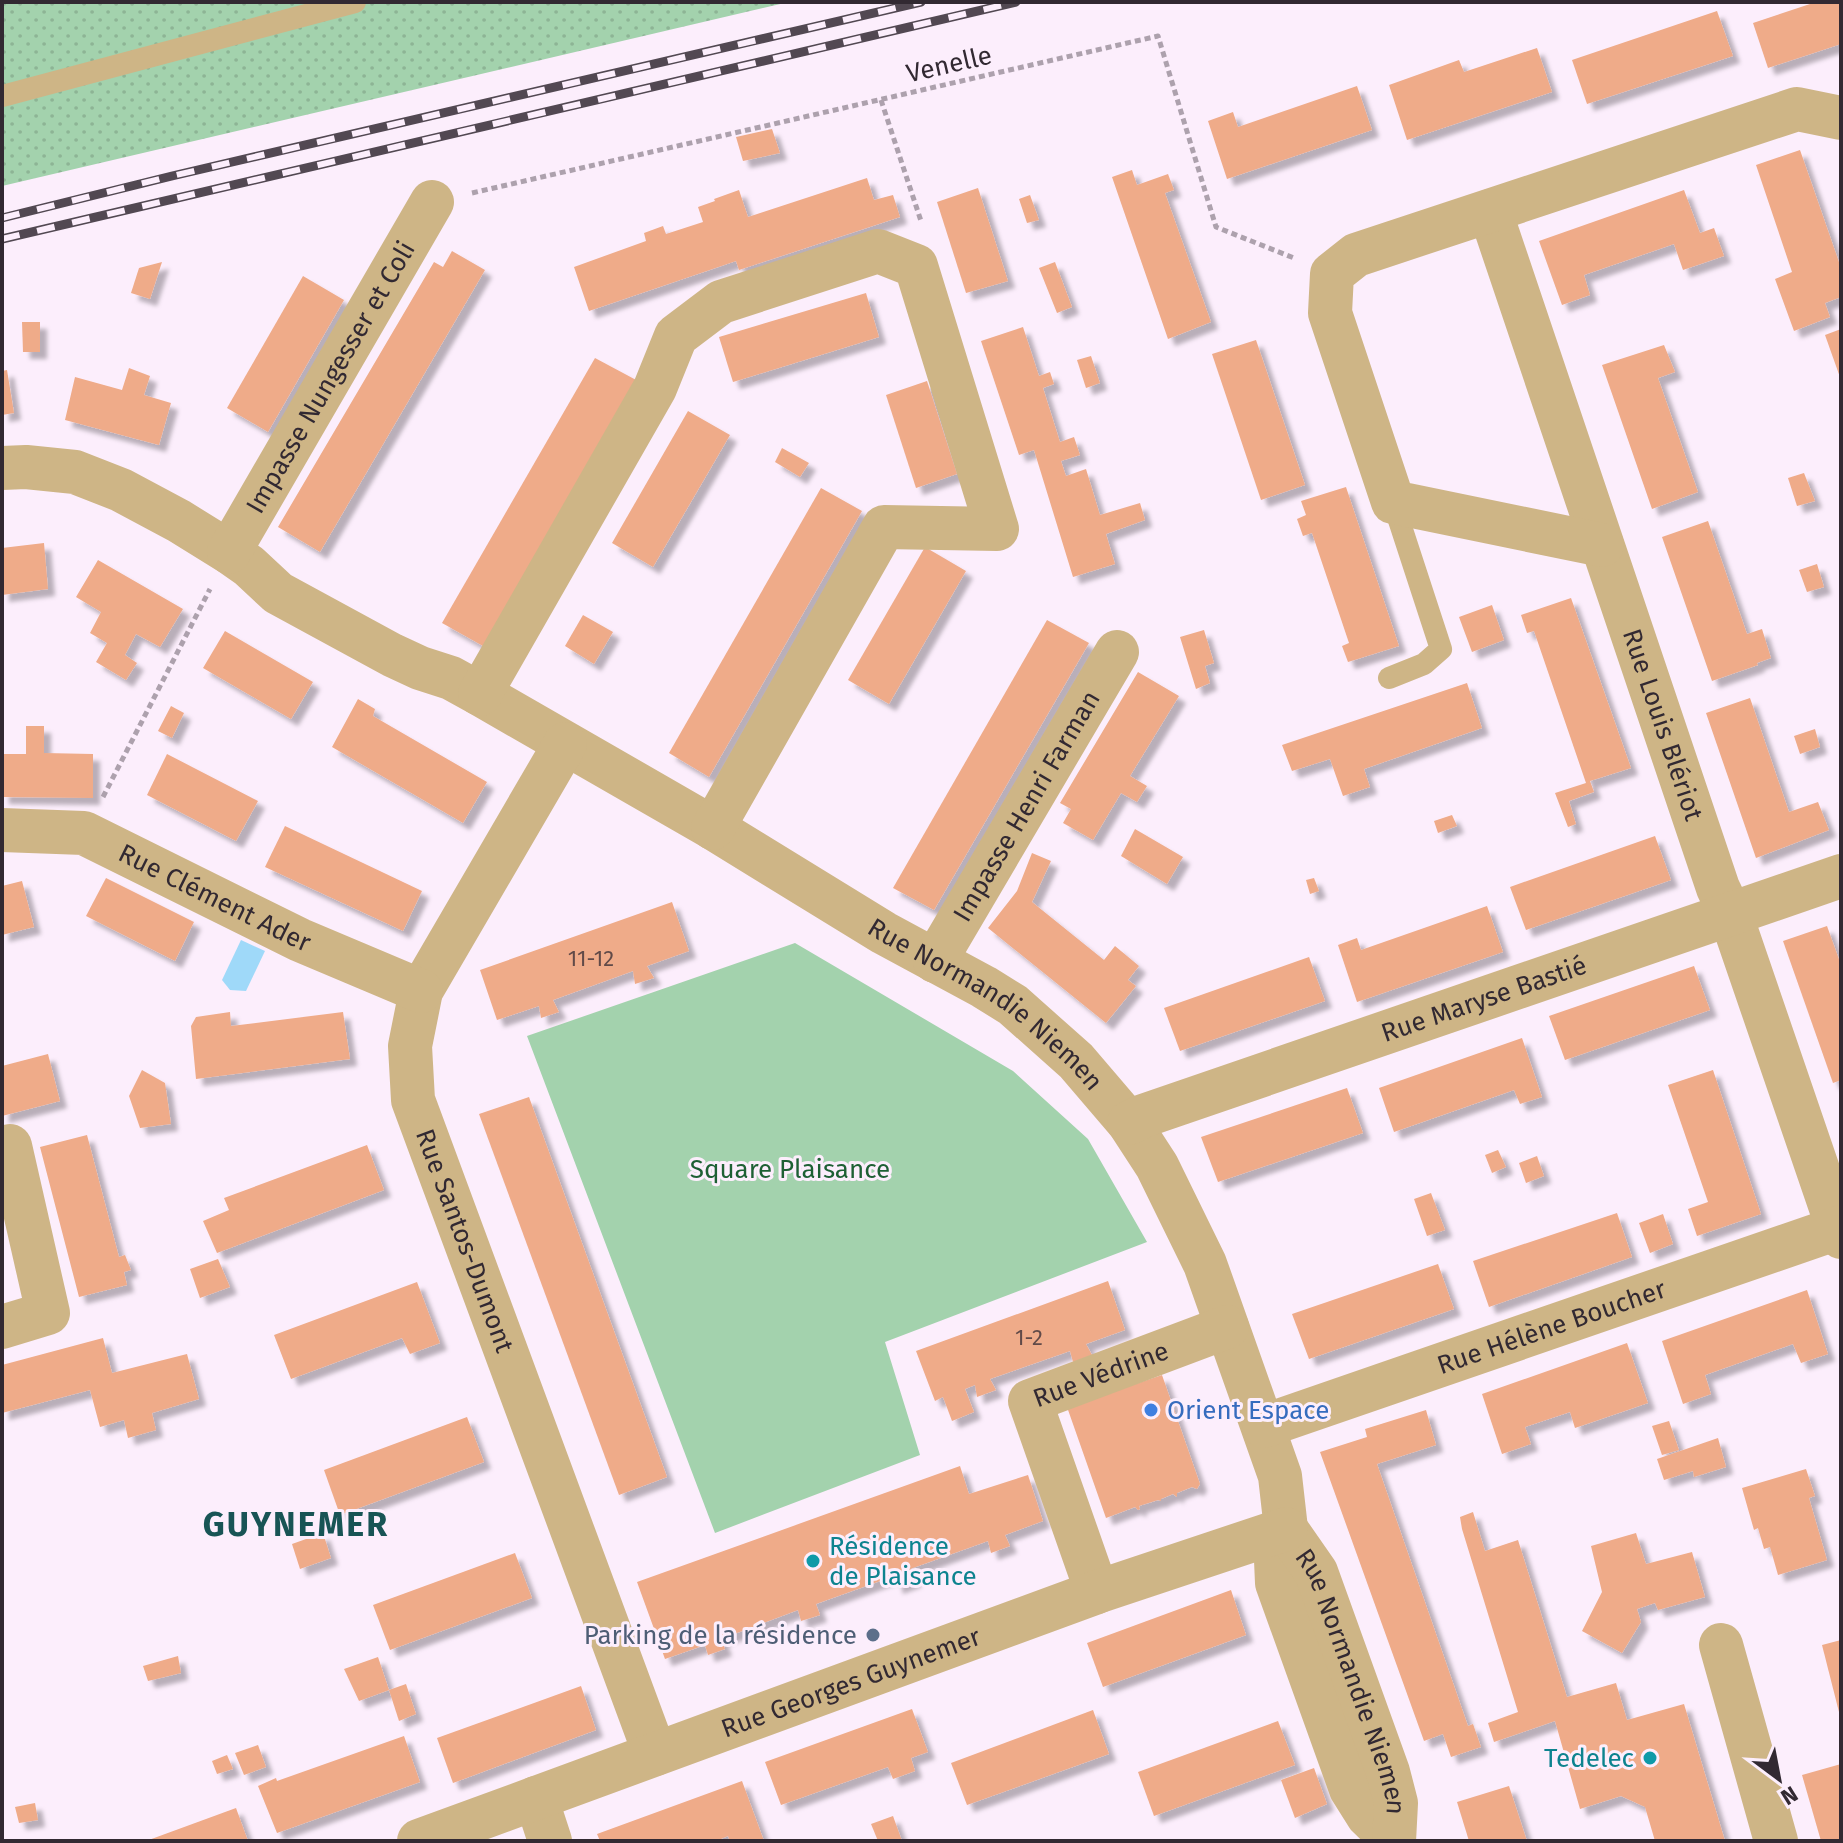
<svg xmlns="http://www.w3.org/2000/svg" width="1843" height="1843" font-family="'Fira Sans',sans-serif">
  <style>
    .grass { fill: url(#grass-dots) }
    .park { fill: #a3d2ad }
    .water { fill: #9fd9f9 }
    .building { fill: #efab89; filter: url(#shadow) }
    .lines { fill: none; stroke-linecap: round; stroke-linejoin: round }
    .path { stroke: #ada1ad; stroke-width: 5; stroke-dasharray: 6 4; stroke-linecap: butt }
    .lane { stroke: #ceb586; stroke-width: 22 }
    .street { stroke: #ceb586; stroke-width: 44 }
    .rail-casing { stroke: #524852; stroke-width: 9 }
    .rail { stroke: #fceefc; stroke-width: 6; stroke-dasharray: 18; stroke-linecap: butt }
    .shop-dot { fill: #3f7fe0; stroke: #fceefc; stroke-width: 3 }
    .culture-dot { fill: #0f9aa8; stroke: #fceefc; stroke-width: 3 }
    .service-dot { fill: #5c6f8a; stroke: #fceefc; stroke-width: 3 }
    .labels { text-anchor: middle; stroke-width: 6; stroke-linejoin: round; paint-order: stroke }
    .number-label { font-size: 22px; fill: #614a48 }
    .street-label { font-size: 26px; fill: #322932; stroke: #fceefc }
    .park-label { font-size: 26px; fill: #1e6034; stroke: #fceefc }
    .shop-label { font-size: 26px; fill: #366cbe; stroke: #fceefc; text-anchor: start }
    .culture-label { font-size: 26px; fill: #0d838f; stroke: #fceefc; text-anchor: start }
    .service-label { font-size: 26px; fill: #4e5e75; stroke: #fceefc; text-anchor: end }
    .district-label { font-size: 34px; font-weight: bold; letter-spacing: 2px; fill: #185455; stroke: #fceefc }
  </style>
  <defs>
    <pattern id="grass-dots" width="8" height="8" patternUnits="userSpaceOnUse" patternTransform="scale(2)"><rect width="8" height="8" fill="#a3d2ad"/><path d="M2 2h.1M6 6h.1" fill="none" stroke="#8db495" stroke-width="1.8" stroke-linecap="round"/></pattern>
    <filter id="shadow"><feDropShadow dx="7" dy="7" stdDeviation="2" flood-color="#0004"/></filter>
  </defs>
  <rect width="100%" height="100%" fill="#fceefc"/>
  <path class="grass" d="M2,2H789L2,186Z"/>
  <path class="park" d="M795,943L1013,1071L1088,1139L1147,1242L885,1342L920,1455L715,1533L527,1036Z"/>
  <path class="water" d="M241,940L265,951L246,991L230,990L222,980Z"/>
  <g class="building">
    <path d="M1816,2H1841V44L1768,68L1753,23Z"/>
    <path d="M1717,11L1733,56L1587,104L1572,60Z"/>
    <path d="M1537,48L1552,92L1407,140L1389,85L1459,60L1464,72Z"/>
    <path d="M1357,86L1372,130L1227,179L1208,121L1233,112L1238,127Z"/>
    <path d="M772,129L780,153L743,161L736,137Z"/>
    <path d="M1800,150L1841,268V297L1825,303L1830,317L1794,331L1775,279L1792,272L1756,165Z"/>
    <path d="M1132,170L1137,185L1168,174L1174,190L1165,193L1211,322L1168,339L1112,177Z"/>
    <path d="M867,178L874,200L893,195L900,217L739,270L736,261L589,311L574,267L646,241L644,233L663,226L666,234L703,222L698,207L715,201L714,199L739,190L748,217Z"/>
    <path d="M978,188L1008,281L966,293L937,202Z"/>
    <path d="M1684,190L1700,233L1714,228L1724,256L1683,270L1674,244L1584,275L1590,295L1562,305L1539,241Z"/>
    <path d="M1030,195L1039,220L1027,223L1019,199Z"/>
    <path d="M452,251L485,270L320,552L278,527L434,262L443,267Z"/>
    <path d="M162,262L150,299L131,293L139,268Z"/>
    <path d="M1055,262L1072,307L1057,313L1039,268Z"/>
    <path d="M303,276L344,300L268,432L227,408Z"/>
    <path d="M866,293L879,337L733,382L719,337Z"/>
    <path d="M22,322H40V352H23Z"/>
    <path d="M1023,327L1039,376L1050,372L1054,384L1043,388L1060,442L1074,437L1080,455L1061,461L1066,476L1086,469L1100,515L1140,503L1145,520L1106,534L1115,564L1073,577L1034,450L1019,455L981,341Z"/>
    <path d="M1841,329V380L1825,335Z"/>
    <path d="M1256,340L1305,485L1261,500L1212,354Z"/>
    <path d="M1664,345L1675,372L1658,378L1698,492L1652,509L1602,365Z"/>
    <path d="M1091,356L1100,383L1086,388L1077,360Z"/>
    <path d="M595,358L638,381L483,646L442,623Z"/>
    <path d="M129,368L150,376L144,395L171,403L159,445L65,420L75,377L122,390Z"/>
    <path d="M7,370L14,413L2,415V371Z"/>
    <path d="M927,381L957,474L916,488L886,395Z"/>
    <path d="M688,411L730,435L653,567L612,543Z"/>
    <path d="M782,448L809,463L800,477L775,462Z"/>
    <path d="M1804,473L1815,501L1797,506L1788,478Z"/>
    <path d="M1346,487L1399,646L1348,662L1342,646L1349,643L1312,533L1303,536L1297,519L1306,515L1301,501Z"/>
    <path d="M821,488L862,511L709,777L669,753Z"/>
    <path d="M1708,521L1747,634L1762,629L1771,658L1757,663L1758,665L1712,681L1662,537Z"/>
    <path d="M44,543L48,589L2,595V548Z"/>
    <path d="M925,547L966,571L889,704L848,680Z"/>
    <path d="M98,560L183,609L160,647L136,634L125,655L137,663L126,680L96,662L107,643L90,633L101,612L76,597Z"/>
    <path d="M1817,564L1824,587L1807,592L1799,570Z"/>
    <path d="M1571,598L1631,768L1590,781L1594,792L1569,801L1576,824L1568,827L1555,793L1586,783L1534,631L1527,633L1521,615Z"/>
    <path d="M1492,605L1504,640L1472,652L1459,617Z"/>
    <path d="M583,615L613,632L594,664L565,646Z"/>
    <path d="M1047,620L1089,643L934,910L893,888Z"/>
    <path d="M1204,630L1214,663L1205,666L1210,683L1196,689L1180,637Z"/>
    <path d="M225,631L313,682L291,719L203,668Z"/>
    <path d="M1138,672L1179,696L1130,776L1147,786L1137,802L1121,793L1093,840L1063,823L1071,809L1060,803Z"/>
    <path d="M1467,683L1482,728L1364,769L1370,787L1343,796L1330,759L1292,771L1282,745Z"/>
    <path d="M1750,698L1789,812L1818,802L1829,830L1756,858L1706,713Z"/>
    <path d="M358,699L375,709L373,716L487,782L463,823L332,747Z"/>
    <path d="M171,706L184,713L172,738L158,731Z"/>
    <path d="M26,726H44V753L93,754V798L2,797V754H26Z"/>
    <path d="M1815,729L1820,747L1800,754L1794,736Z"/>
    <path d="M167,754L258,801L236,841L147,795Z"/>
    <path d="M1452,815L1457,826L1438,833L1434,821Z"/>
    <path d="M285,826L422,891L403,931L265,867Z"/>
    <path d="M1135,829L1183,857L1167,884L1121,856Z"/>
    <path d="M1655,836L1671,880L1526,930L1510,887Z"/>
    <path d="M1032,853L1051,861L1032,902L1104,960L1115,946L1139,966L1128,980L1136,986L1106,1023L988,928L1017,891Z"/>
    <path d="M106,878L194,922L175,961L86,916Z"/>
    <path d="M1314,878L1319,891L1310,894L1306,880Z"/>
    <path d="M22,881L34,927L2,935V886Z"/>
    <path d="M672,902L689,951L647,966L654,978L635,984L633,971L553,1000L559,1012L541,1018L539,1006L497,1020L480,970Z"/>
    <path d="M1487,906L1503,952L1357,1002L1338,945L1357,938L1361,950Z"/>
    <path d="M1827,926L1841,965V1080L1833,1083L1783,941Z"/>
    <path d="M1309,957L1325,1001L1180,1051L1164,1008Z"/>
    <path d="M1694,966L1710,1010L1565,1060L1549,1016Z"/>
    <path d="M230,1012L231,1026L343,1012L350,1059L196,1079L191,1026L196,1017Z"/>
    <path d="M1522,1038L1542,1097L1520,1104L1514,1090L1394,1132L1379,1088Z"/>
    <path d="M48,1054L60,1101L2,1116V1066Z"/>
    <path d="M142,1070L165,1083L171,1124L140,1128L129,1096Z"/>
    <path d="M1713,1070L1761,1214L1697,1236L1688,1209L1708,1202L1668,1085Z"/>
    <path d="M1347,1088L1363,1133L1218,1182L1201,1137Z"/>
    <path d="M529,1097L667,1477L619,1495L479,1114Z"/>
    <path d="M87,1135L119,1257L125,1255L131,1270L124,1272L127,1285L79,1297L40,1147Z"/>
    <path d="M367,1145L384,1190L217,1253L203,1221L229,1210L224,1198Z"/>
    <path d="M1498,1150L1506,1167L1492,1173L1485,1155Z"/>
    <path d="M1537,1156L1544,1176L1526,1183L1519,1163Z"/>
    <path d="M1431,1193L1445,1230L1427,1236L1414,1199Z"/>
    <path d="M1617,1213L1632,1257L1489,1307L1473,1261Z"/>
    <path d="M1663,1214L1673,1244L1650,1253L1639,1223Z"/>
    <path d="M218,1259L230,1287L200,1298L190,1269Z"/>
    <path d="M1438,1264L1454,1309L1309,1359L1292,1314Z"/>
    <path d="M1108,1281L1125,1330L1086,1344L1092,1355L1073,1362L1070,1351L990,1379L996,1390L977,1397L975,1385L965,1389L974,1412L952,1421L943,1397L935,1401L916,1351Z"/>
    <path d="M417,1282L440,1343L410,1354L402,1338L291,1379L274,1335Z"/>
    <path d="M1807,1290L1828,1354L1801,1363L1793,1344L1705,1375L1711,1394L1683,1404L1662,1341Z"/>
    <path d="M103,1338L112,1373L187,1354L199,1399L152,1413L156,1430L128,1438L124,1420L100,1427L90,1390L2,1413V1365Z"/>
    <path d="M1627,1343L1648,1403L1575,1428L1570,1412L1525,1427L1531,1444L1502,1454L1482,1394Z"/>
    <path d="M1162,1375L1200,1484L1197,1489L1192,1487L1177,1493V1497L1173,1494L1161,1499V1501L1158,1500L1139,1506L1140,1509L1138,1510L1135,1507L1106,1518L1067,1407Z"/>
    <path d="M1426,1410L1436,1445L1377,1464L1468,1726L1473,1724L1481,1747L1451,1757L1443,1734L1424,1741L1320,1452L1367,1437L1365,1429Z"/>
    <path d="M467,1417L484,1462L340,1515L324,1470Z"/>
    <path d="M1669,1421L1679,1450L1662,1455L1652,1426Z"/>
    <path d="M1718,1438L1726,1467L1694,1477L1693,1471L1664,1480L1657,1459Z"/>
    <path d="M960,1466L969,1494L1028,1475L1043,1521L1005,1535L1010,1546L991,1553L988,1541L910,1569L915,1580L896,1587L894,1576L816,1604L820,1615L801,1621L798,1610L721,1639L725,1649L708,1655L705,1645L665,1659L637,1582Z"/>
    <path d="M1806,1469L1815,1496L1809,1498L1827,1560L1778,1575L1770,1547L1764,1549L1758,1528L1754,1530L1742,1488Z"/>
    <path d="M1473,1512L1485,1551L1518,1540L1567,1697L1616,1683L1627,1720L1684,1704L1725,1841H1655L1645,1807L1621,1796L1580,1809L1555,1721L1494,1742L1488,1723L1518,1712L1462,1529L1460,1517Z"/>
    <path d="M323,1533L331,1558L300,1569L292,1544Z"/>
    <path d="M1636,1533L1646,1564L1692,1552L1705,1597L1658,1610L1655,1603L1637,1609L1641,1622L1622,1653L1582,1631L1602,1592L1591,1546Z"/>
    <path d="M515,1553L532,1598L390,1650L373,1605Z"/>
    <path d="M1231,1590L1246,1635L1103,1687L1087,1643Z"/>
    <path d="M1841,1640V1716H1840L1822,1645Z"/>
    <path d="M178,1656L181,1673L148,1681L143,1666Z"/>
    <path d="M378,1657L389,1690L359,1701L344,1669Z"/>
    <path d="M406,1684L416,1714L399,1721L389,1690Z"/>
    <path d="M581,1686L596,1730L453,1783L437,1738Z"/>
    <path d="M912,1709L928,1752L911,1758L915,1771L893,1779L888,1767L781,1805L765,1762Z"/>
    <path d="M1093,1710L1109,1754L967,1805L951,1763Z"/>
    <path d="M1278,1721L1295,1765L1154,1816L1138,1772Z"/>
    <path d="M404,1736L420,1782L277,1833L258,1786L276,1778L277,1781Z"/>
    <path d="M258,1745L266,1767L244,1775L235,1753Z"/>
    <path d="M227,1755L233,1769L217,1774L212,1761Z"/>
    <path d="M1841,1764V1841H1821L1802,1775Z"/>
    <path d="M1314,1768L1327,1804L1295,1818L1281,1780Z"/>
    <path d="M742,1781L764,1841H730L728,1836L716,1841H600L597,1834Z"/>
    <path d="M1509,1786L1527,1841H1469L1457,1802Z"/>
    <path d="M35,1803L38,1820L19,1823L15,1807Z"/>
    <path d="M236,1808L248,1841H146Z"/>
    <path d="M893,1816L902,1841H878L871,1824Z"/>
  </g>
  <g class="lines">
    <g class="path">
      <path d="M881,100L921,221"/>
      <path d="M472,193L1158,36L1216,227L1294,258"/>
      <path d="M103,797L210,589"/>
    </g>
    <g class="lane">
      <path d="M2,96L355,2"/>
      <path d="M1389,678L1424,664L1441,649L1393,502"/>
    </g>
    <g class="street">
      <path id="s1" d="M1490,211L1718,888L1730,913L1841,1237"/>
      <path id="s2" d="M2,468L26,467L75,472L121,490L179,521L229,552L249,566L278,593L392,655L420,668L451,678L480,694L713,828L884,933L984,987L1013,1005L1076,1061L1129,1123L1157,1166L1205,1264L1280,1476L1286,1529L1276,1560L1277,1583L1351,1789L1368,1816L1394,1841"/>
      <path d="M1602,545L1393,502L1330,313L1332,274L1356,255L1797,109L1841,118"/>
      <path id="s3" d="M229,552L432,202"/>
      <path d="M480,694L655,388L676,336L721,302L878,251L916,266L997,529L884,527L713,828"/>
      <path id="s4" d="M565,744L421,991L410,1046L413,1100L655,1754"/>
      <path id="s5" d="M2,830L84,833L300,940L421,991"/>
      <path id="s6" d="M935,961L1117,652"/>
      <path id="s7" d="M1129,1123L1143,1116L1841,876"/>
      <path d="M2,1148L10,1146L48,1313L2,1327"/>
      <path id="s8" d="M1264,1426L1841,1227"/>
      <path id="s9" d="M1286,1529L1316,1572L1388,1772L1396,1803L1394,1841"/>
      <path id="s10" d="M1097,1592L1030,1401L1227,1327"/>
      <path d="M1721,1645L1776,1841"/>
      <path d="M536,1798L550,1841"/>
      <path id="s11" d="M419,1841L1097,1592L1286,1529"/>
    </g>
    <g class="rail-casing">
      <g id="rail">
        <path d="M2,218L172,176L921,2"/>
        <path d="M2,239L1016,2"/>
      </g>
    </g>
    <use href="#rail" class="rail"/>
  </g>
  <circle class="shop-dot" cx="1151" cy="1410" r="8"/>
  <g class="culture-dot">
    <circle cx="813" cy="1561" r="8"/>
    <circle cx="1650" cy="1758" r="8"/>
  </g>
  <circle class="service-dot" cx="873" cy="1635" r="8"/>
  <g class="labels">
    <g class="number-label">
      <text x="591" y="966">11-12</text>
      <text x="1029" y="1345">1-2</text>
    </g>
    <g class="street-label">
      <text transform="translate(949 64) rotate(-13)" y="9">Venelle</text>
      <text dy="9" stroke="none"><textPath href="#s3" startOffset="202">Impasse Nungesser et Coli</textPath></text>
      <text dy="9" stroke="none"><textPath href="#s1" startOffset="542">Rue Louis Blériot</textPath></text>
      <text dy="9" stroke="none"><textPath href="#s6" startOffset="180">Impasse Henri Farman</textPath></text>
      <text dy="9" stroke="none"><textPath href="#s5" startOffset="228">Rue Clément Ader</textPath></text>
      <text dy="9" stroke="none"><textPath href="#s7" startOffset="376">Rue Maryse Bastié</textPath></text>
      <text dy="9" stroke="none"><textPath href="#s2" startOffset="1132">Rue Normandie Niemen</textPath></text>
      <text dy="9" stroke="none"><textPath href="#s4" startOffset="546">Rue Santos-Dumont</textPath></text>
      <text dy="9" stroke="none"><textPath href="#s8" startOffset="304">Rue Hélène Boucher</textPath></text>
      <text dy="9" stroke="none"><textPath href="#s10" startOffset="278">Rue Védrine</textPath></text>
      <text dy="9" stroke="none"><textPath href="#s11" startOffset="460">Rue Georges Guynemer</textPath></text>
      <text dy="9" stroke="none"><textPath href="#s9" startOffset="168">Rue Normandie Niemen</textPath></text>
    </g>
    <g class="park-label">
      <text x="790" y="1178">Square Plaisance</text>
    </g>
    <g class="shop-label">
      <text x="1167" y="1419">Orient Espace</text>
    </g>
    <g class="culture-label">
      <text x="829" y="1555">Résidence<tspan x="829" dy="30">de Plaisance</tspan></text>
      <text x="1634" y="1767" text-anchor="end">Tedelec</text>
    </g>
    <g class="service-label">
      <text x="857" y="1644">Parking de la résidence</text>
    </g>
    <g class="district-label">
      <text x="296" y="1536">GUYNEMER</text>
    </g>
  </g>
  <rect width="1843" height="1843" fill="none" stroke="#322932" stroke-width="8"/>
  <g transform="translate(1779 1779) rotate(148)" stroke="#fceefc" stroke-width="6" paint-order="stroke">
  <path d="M0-6L14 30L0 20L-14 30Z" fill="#322932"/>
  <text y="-12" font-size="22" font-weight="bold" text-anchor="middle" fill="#322932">N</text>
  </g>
</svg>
